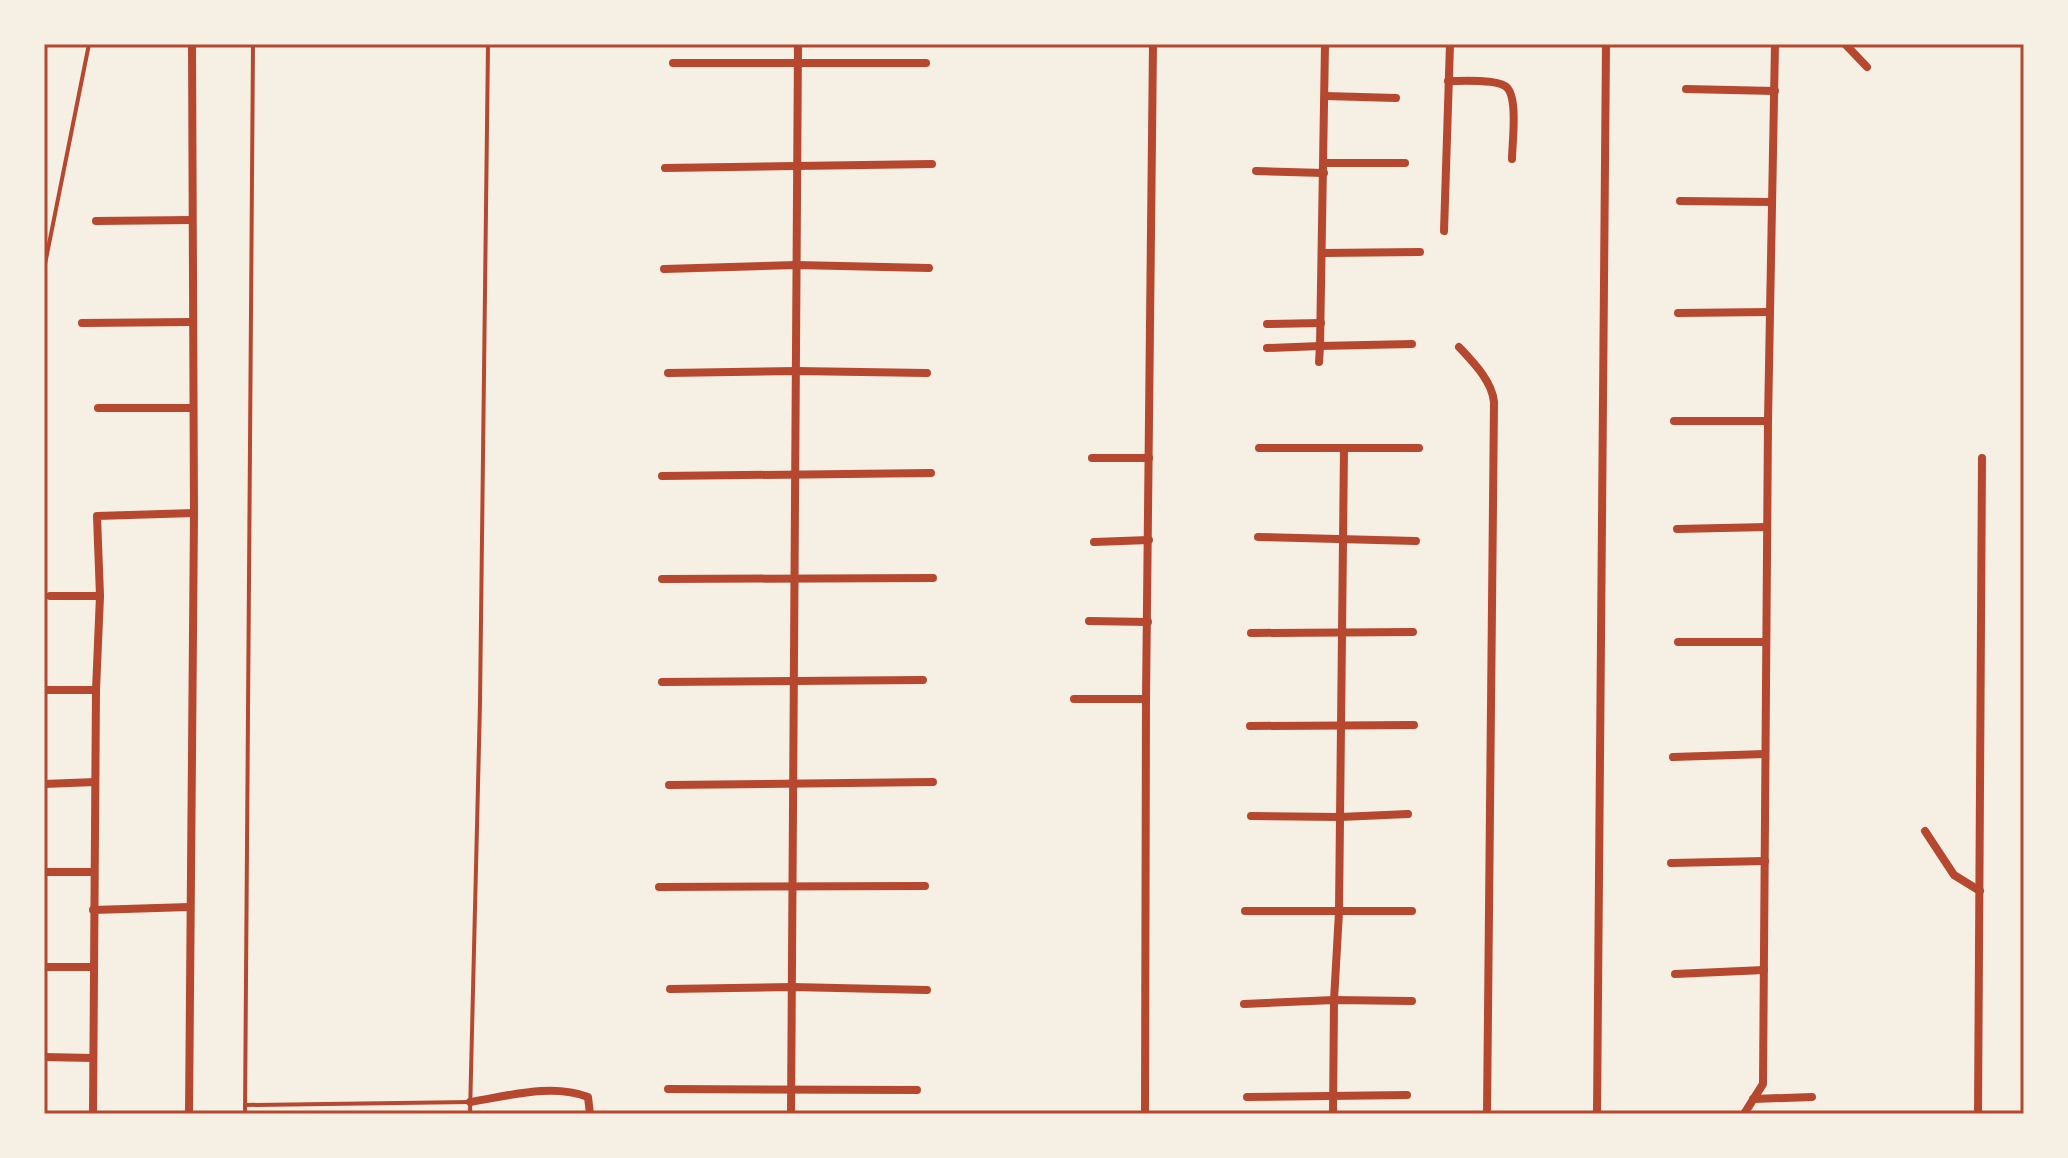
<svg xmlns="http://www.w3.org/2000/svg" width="2068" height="1158" font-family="'Alegreya Sans',sans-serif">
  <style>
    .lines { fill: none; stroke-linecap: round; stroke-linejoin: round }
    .service { stroke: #b5482f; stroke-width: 4 }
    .minor { stroke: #b5482f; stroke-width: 8 }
    .neatline { fill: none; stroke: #b5482f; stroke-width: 3 }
  </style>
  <rect width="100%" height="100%" fill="#f6efe4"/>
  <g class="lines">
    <g class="service">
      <path d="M44,269L89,44"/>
      <path d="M245,1105L470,1102"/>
      <path d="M245,1114L253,44"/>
      <path d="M470,1114L480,703L488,44"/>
    </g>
    <g class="minor">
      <path d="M1325,44L1320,346L1412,344"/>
      <path d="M1845,44L1867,67"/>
      <path d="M673,63H926"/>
      <path d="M1448,81C1462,81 1495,79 1505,86C1519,94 1512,144 1512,159"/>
      <path d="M1686,89L1775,91"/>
      <path d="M1325,96L1396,98"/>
      <path d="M1325,163H1405"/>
      <path d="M665,168L932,164"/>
      <path d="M1256,171L1324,173"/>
      <path d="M1680,201L1771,202"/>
      <path d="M96,221L192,220"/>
      <path d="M1444,231L1450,44"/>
      <path d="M1322,253L1420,252"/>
      <path d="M664,269L796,265L929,268"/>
      <path d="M1678,313L1770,312"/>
      <path d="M82,323L192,322"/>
      <path d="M1267,324L1321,323"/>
      <path d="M1459,347C1473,362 1492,381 1494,402L1487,1114"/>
      <path d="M1267,348L1320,346L1319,362"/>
      <path d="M668,373L796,371L927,373"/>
      <path d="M98,408H192"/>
      <path d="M1674,421H1768"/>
      <path d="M1259,448H1419"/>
      <path d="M1092,458H1149"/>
      <path d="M662,476L931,473"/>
      <path d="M1677,529L1767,527"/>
      <path d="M1258,537L1416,541"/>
      <path d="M1094,542L1149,540"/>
      <path d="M662,579L933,578"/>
      <path d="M50,596H100"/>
      <path d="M1089,621L1148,622"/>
      <path d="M1251,633L1413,632"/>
      <path d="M1678,642H1766"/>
      <path d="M662,682L923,680"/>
      <path d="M44,690H96"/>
      <path d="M1074,699H1146"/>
      <path d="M1250,726L1414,725"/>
      <path d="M1673,757L1765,754"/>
      <path d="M44,784L95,782"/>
      <path d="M669,785L933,782"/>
      <path d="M1251,816L1340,817L1408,814"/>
      <path d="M1925,831L1954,875L1980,891"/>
      <path d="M1671,863L1765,861"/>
      <path d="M44,872H94"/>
      <path d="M659,887L925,886"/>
      <path d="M93,910L189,907"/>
      <path d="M1245,911H1412"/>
      <path d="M44,967H94"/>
      <path d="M1675,974L1764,970"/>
      <path d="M670,989L792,987L927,990"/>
      <path d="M1244,1004L1334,1000L1412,1001"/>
      <path d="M44,1057L93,1058"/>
      <path d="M668,1089L917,1090"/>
      <path d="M1247,1097L1407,1095"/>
      <path d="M1753,1099L1812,1097"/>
      <path d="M470,1102C508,1096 552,1083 588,1097L590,1114"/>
      <path d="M93,1114L96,690L100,596L97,516L194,513"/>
      <path d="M189,1114L194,513L192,44"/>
      <path d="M791,1114L798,44"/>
      <path d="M1145,1114L1146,699L1153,44"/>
      <path d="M1333,1114L1334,1000L1339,912L1344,448"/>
      <path d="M1597,1114L1606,44"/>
      <path d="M1744,1114L1763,1084L1768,421L1775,44"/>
      <path d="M1978,1114L1982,458"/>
    </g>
  </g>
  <rect width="2068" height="1158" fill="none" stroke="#f6efe4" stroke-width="92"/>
  <rect x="46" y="46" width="1976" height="1066" class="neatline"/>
</svg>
